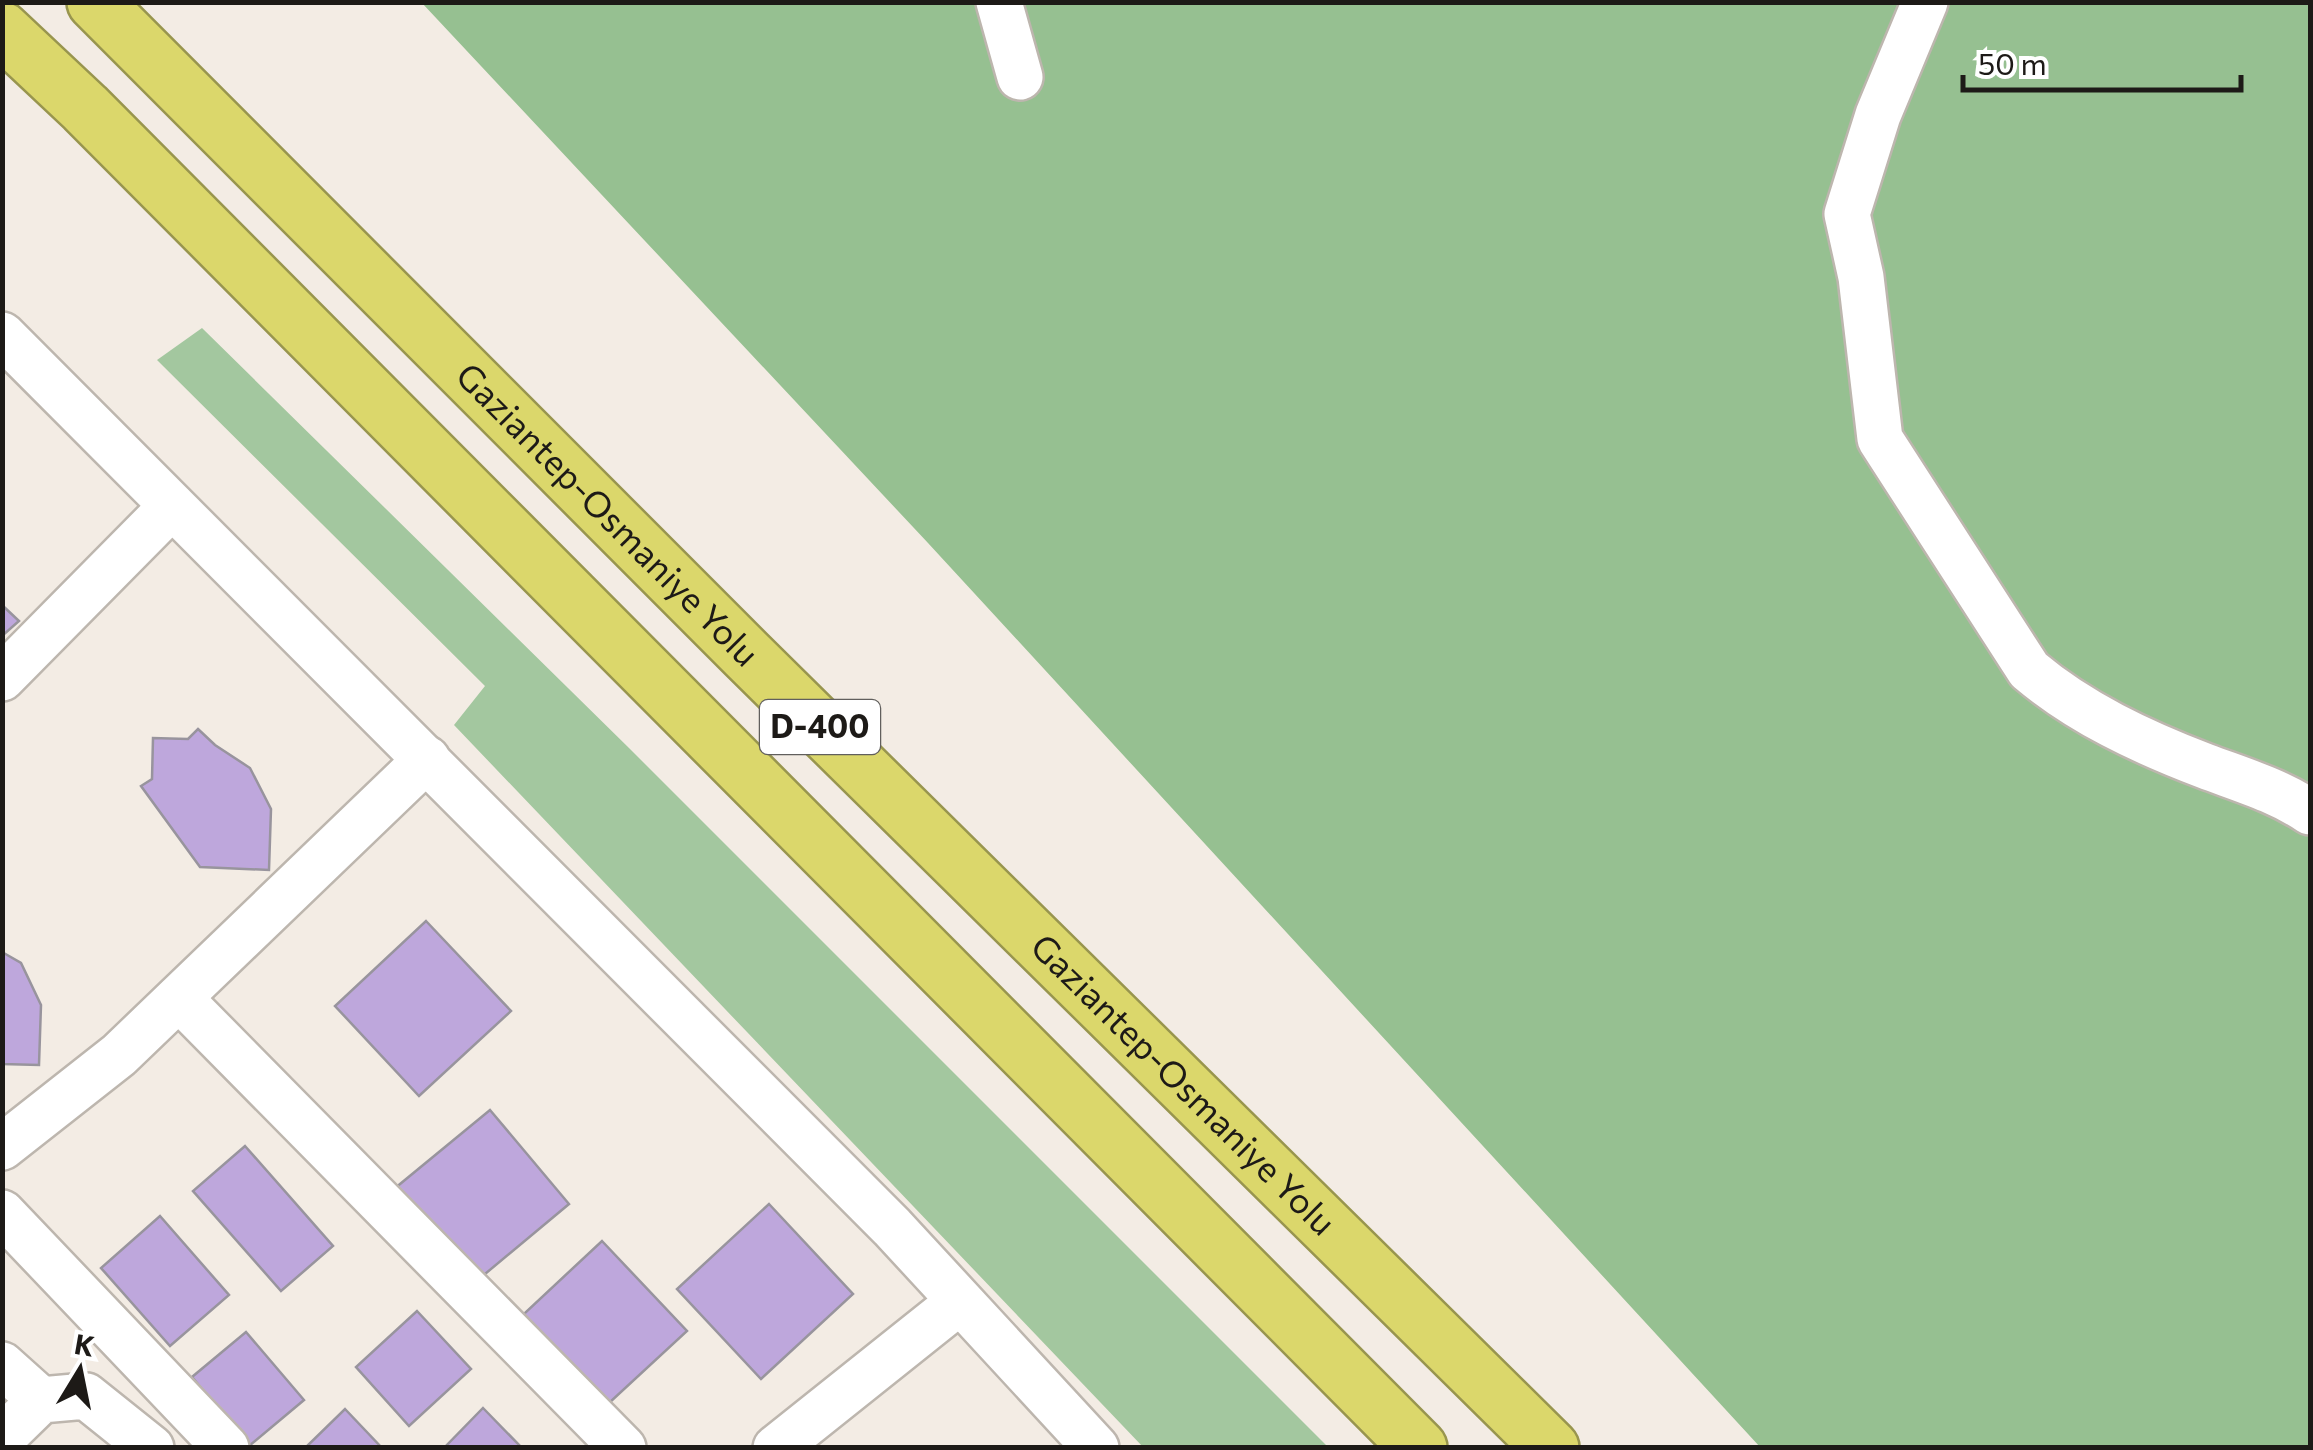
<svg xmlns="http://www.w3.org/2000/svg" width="2313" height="1450" font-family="Commissioner,sans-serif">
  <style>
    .green { fill: #a3c79f }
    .forest { fill: #96c091 }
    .building { fill: #bea7dc; stroke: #98949d; stroke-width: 2.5 }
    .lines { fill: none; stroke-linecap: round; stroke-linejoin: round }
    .minor-casing { stroke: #bdb6ae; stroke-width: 50 }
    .highway-casing { stroke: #98954e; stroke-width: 60 }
    .minor { stroke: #fff; stroke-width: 45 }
    .highway { stroke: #dbd76b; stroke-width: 55 }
    .labels { text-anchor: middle; stroke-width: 8; stroke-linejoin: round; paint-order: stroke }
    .shield { fill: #fff; stroke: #615f5d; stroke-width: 2.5 }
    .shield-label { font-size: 32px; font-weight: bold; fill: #1d1a17 }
    .street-label { font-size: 35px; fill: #1d1a17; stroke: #fff }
  </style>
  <rect width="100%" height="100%" fill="#f3ece4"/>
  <path class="green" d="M202,328L629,748L1328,1447H1143L454,725L485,686L157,360Z"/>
  <path class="forest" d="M422,3H2310V1447H1760L928,543Z"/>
  <g class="building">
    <path d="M2,605L19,621L2,636Z"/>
    <path d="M198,729L215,745L250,768L271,809L269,870L200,867L141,786L152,779L153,738L188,739Z"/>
    <path d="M426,921L511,1011L419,1096L335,1006Z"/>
    <path d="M2,952L21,963L41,1005L39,1065L2,1064Z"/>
    <path d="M490,1110L569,1204L473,1284L394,1189Z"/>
    <path d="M245,1146L333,1246L281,1291L193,1191Z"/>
    <path d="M769,1204L853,1294L761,1379L677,1289Z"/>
    <path d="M160,1216L229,1295L170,1346L101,1268Z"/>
    <path d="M602,1241L687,1331L595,1416L511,1326Z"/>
    <path d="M417,1311L471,1369L409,1426L356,1367Z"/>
    <path d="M246,1332L304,1400L249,1446L192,1377Z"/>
    <path d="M483,1408L522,1448H444Z"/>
    <path d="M345,1409L382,1448H305Z"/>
  </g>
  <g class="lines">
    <g class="minor-casing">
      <g id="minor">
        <path d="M999,2L1020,77"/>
        <path d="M1925,2L1878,115L1847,214L1861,277L1880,439L2029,670C2080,713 2142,742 2205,766C2242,780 2277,790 2310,812"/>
        <path d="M2,335L892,1227L1096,1448"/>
        <path d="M2,678L172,506"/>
        <path d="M179,998L623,1448"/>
        <path d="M2,1147L119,1055L427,759"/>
        <path d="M2,1213L226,1448"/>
        <path d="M2,1365L41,1400"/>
        <path d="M2,1438L41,1400L86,1396L151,1448"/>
        <path d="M776,1448L959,1302"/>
      </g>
    </g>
    <g class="highway-casing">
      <g id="highway">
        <path id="s1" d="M95,2L746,654L1551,1448"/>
        <path d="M2,30L85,108L1419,1448"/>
      </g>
    </g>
    <use href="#minor" class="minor"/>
    <use href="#highway" class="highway"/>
  </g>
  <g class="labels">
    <rect class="shield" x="760" y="700" width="120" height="54" rx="8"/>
    <g class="shield-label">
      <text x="820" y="738">D-400</text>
    </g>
    <g class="street-label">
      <text dy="12" stroke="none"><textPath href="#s1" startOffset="725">Gaziantep-Osmaniye Yolu</textPath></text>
      <text dy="12" stroke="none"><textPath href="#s1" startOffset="1535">Gaziantep-Osmaniye Yolu</textPath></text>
    </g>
  </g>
  <rect width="2313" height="1450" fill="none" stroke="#1d1a17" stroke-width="10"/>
  <g transform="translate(80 1370) rotate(10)" stroke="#ffffff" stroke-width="8" paint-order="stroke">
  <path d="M0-8L18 38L0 25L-18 38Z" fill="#1d1a17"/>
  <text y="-15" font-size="28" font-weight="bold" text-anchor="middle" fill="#1d1a17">K</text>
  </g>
  <path d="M1963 75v15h278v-15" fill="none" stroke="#1d1a17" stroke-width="5"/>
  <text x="1978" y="75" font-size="30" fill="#1d1a17" stroke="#ffffff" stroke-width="8" paint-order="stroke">50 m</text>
</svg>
